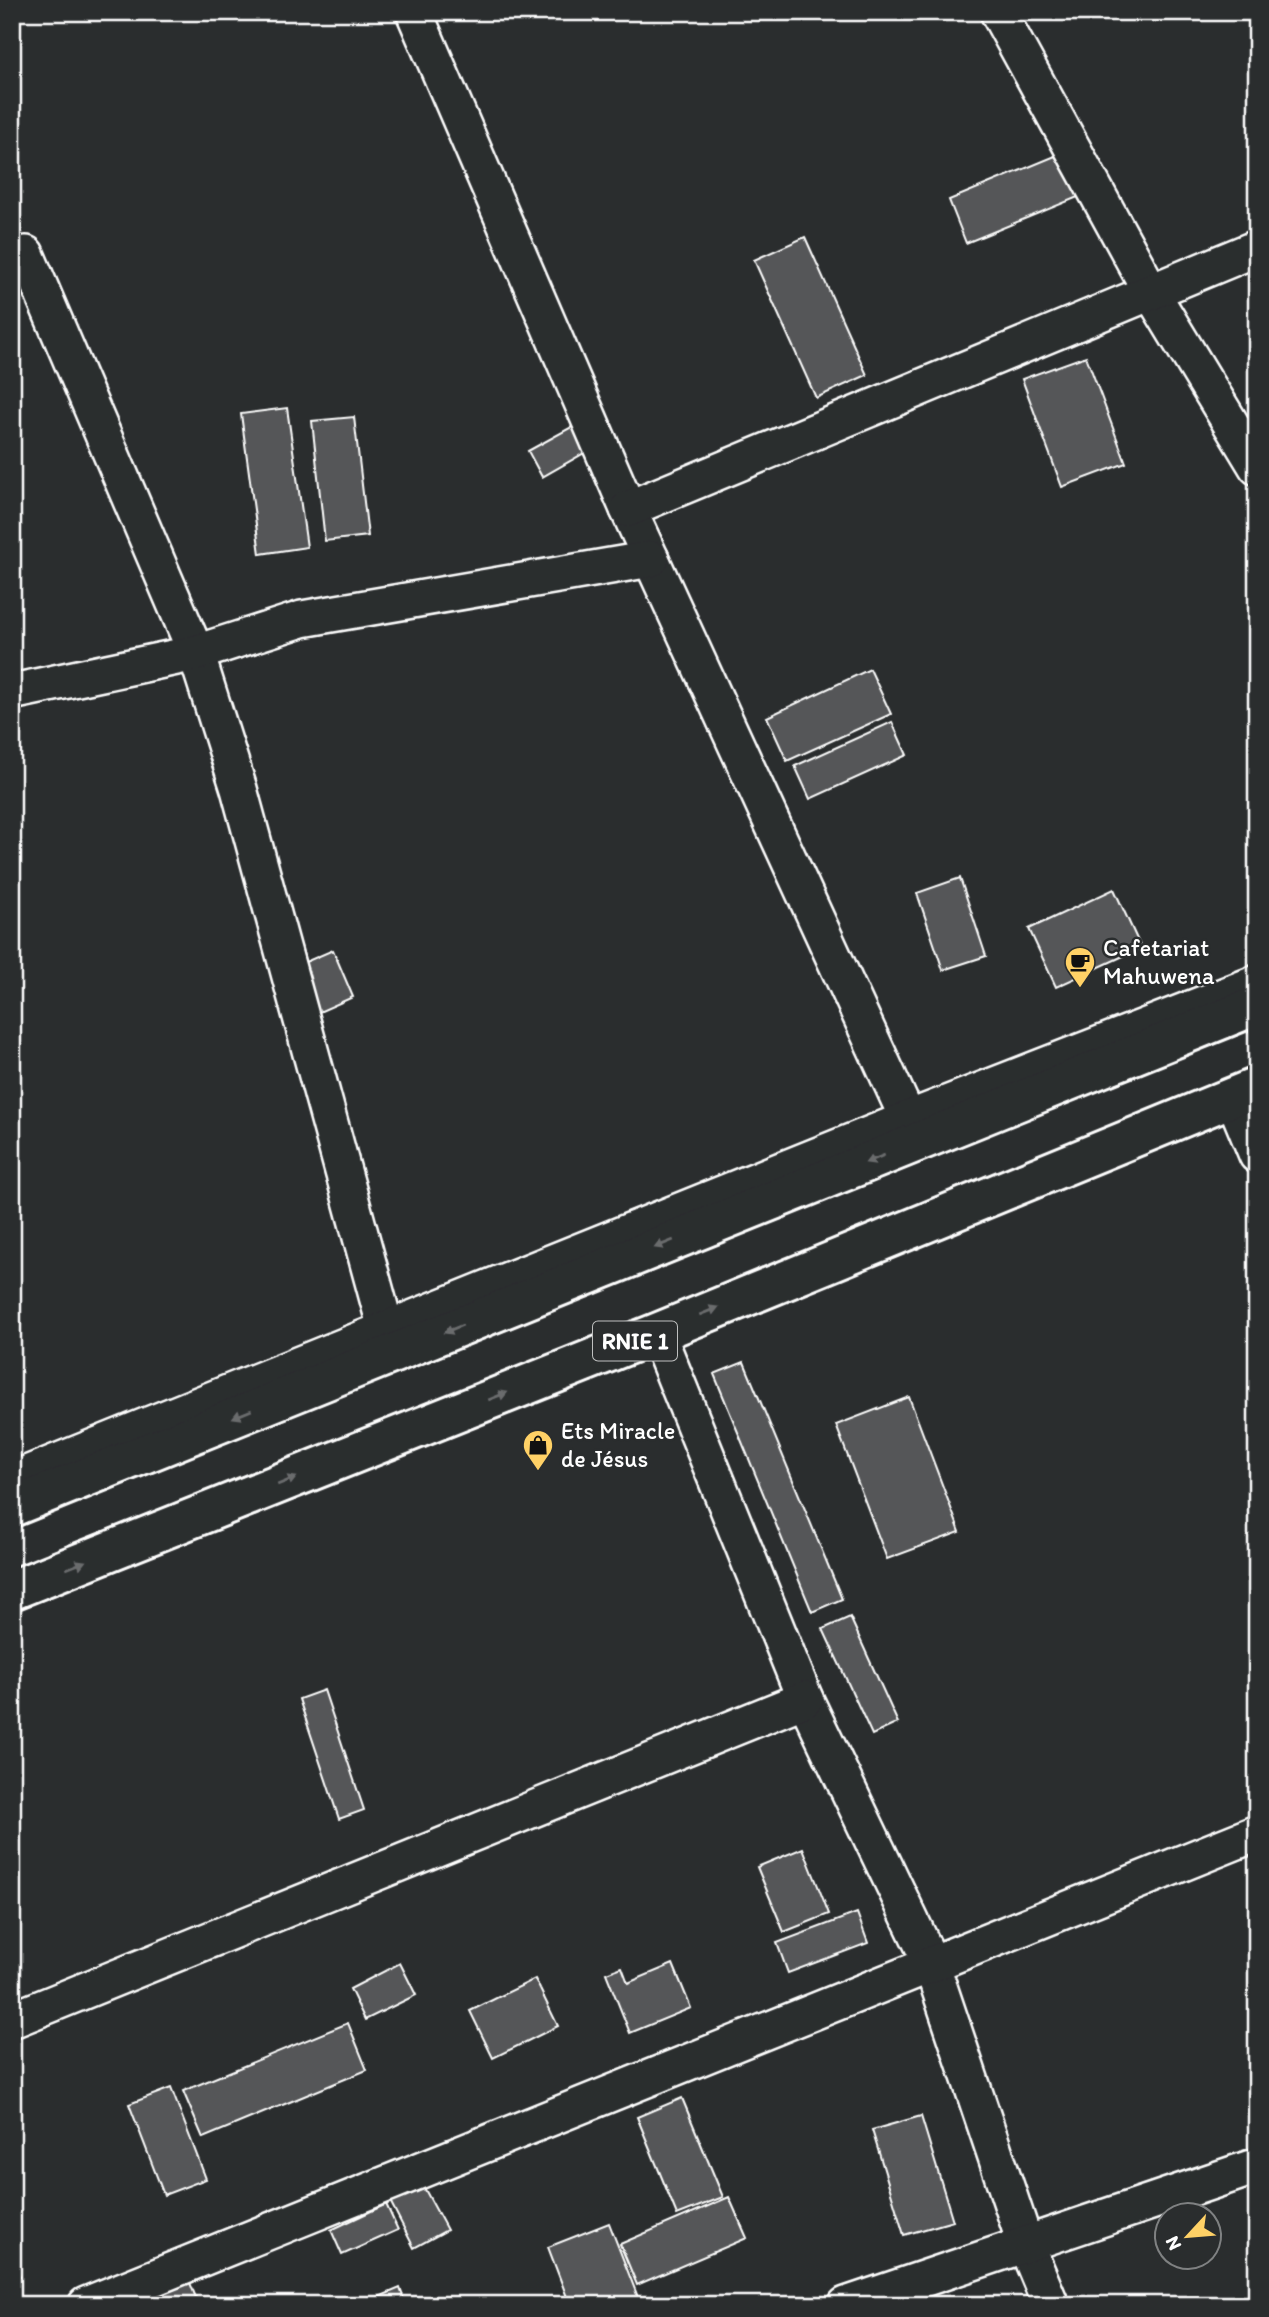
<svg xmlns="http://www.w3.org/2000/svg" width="1269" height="2317" font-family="Itim,sans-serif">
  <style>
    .building { fill: #555758; stroke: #fff; stroke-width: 2 }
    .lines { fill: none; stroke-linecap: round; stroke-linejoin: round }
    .minor-casing { stroke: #fff; stroke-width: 40 }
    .trunk-casing { stroke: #fff; stroke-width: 44 }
    .minor { stroke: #2a2d2e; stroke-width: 35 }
    .trunk { stroke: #2a2d2e; stroke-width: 38 }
    .oneway { fill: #6a6c6d }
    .labels { text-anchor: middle; stroke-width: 5; stroke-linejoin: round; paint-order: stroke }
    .shield { fill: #2a2d2e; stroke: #bfc0c0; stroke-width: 2 }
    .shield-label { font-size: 23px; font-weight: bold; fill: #fff }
    .poi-label { font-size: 24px; fill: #fff; stroke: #2a2d2e; text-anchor: start }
  </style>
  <rect width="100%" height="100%" fill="#2a2d2e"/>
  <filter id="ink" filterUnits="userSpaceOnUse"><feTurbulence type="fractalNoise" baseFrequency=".0143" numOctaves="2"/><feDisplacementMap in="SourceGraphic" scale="14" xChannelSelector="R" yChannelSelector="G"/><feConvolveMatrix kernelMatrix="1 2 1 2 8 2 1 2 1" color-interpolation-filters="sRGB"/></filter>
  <g filter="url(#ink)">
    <g class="building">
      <path d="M1060,154L1078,197L966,243L949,200Z"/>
      <path d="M805,237L867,375L816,398L754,260Z"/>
      <path d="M1086,356L1126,463L1062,487L1022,379Z"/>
      <path d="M287,408L307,547L260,554L241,414Z"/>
      <path d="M354,417L368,536L325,541L312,421Z"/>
      <path d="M577,424L591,449L542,477L528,451Z"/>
      <path d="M12,493L18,506L12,508Z"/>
      <path d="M870,669L891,714L787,761L767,717Z"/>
      <path d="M892,722L907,755L810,799L795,766Z"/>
      <path d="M960,878L986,956L943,970L917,893Z"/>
      <path d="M1114,889L1141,948L1056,987L1029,929Z"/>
      <path d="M333,950L353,997L317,1013L296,966Z"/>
      <path d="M744,1362L842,1599L812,1612L714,1374Z"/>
      <path d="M909,1397L960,1532L887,1559L836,1425Z"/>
      <path d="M850,1617L898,1723L872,1735L823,1629Z"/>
      <path d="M324,1690L364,1810L339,1819L299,1699Z"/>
      <path d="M803,1848L829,1914L784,1932L757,1867Z"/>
      <path d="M857,1913L868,1943L788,1973L777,1943Z"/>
      <path d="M400,1963L416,1995L365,2020L350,1989Z"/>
      <path d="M673,1964L691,2008L630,2033L606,1973L622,1967L628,1983Z"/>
      <path d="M535,1979L558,2026L493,2058L470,2011Z"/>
      <path d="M348,2023L367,2070L203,2138L183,2091Z"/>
      <path d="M171,2088L206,2179L164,2195L129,2104Z"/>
      <path d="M682,2098L723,2197L677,2215L637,2117Z"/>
      <path d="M921,2116L953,2221L904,2235L872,2130Z"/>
      <path d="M422,2184L447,2230L414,2248L390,2201Z"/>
      <path d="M729,2197L747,2238L637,2285L620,2244Z"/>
      <path d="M386,2204L398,2230L342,2255L331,2230Z"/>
      <path d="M609,2223L641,2305H570L548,2247Z"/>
      <path d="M12,2257L20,2276L12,2280Z"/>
      <path d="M188,2278L199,2305H138L135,2299Z"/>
      <path d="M400,2288L406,2305H360Z"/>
    </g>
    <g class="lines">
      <g class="minor-casing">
        <g id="minor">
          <path d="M414,12L628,509L908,1119"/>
          <path d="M998,12L1151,292L1257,467"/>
          <path d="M26,254L196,653L239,789L386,1329"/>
          <path d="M628,509L1257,248"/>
          <path d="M12,692L196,653L302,619L651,559"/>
          <path d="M1233,1097L1257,1155"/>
          <path d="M657,1333L805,1699L931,1963L1025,2243L1051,2305"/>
          <path d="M12,1480L908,1119L1257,983"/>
          <path d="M12,2020L805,1699"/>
          <path d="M86,2305L1257,1833"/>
          <path d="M846,2305L1257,2166"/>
        </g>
      </g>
      <g class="trunk-casing">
        <g id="trunk">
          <path d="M12,1507L1257,1005"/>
          <path d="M12,1590L657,1333L1257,1087"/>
        </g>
      </g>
      <use href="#minor" class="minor"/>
      <use href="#trunk" class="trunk"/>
    </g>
    <defs><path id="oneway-solid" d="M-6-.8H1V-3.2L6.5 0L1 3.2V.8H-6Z" transform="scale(1.75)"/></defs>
    <g class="oneway">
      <use href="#oneway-solid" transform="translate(875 1159) rotate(158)"/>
      <use href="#oneway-solid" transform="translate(664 1244) rotate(158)"/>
      <use href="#oneway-solid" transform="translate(709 1311) rotate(-22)"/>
      <use href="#oneway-solid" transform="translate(453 1329) rotate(158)"/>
      <use href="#oneway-solid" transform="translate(498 1396) rotate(-22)"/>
      <use href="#oneway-solid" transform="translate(242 1414) rotate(158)"/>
      <use href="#oneway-solid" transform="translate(287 1481) rotate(-22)"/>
      <use href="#oneway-solid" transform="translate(76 1565) rotate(-22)"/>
    </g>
  </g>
  <defs>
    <g id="cafe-pin" transform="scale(1.575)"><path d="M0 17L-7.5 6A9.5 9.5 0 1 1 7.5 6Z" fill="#ffd166" stroke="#2a2d2e"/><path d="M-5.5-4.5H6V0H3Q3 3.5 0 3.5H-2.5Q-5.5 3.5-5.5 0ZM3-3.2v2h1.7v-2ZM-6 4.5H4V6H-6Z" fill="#111"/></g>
    <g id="shop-pin" transform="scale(1.575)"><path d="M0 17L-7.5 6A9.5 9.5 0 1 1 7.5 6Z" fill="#ffd166" stroke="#2a2d2e"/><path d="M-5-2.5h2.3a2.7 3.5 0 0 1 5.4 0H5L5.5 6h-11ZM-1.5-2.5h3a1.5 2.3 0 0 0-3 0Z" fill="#111"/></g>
  </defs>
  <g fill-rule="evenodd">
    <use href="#cafe-pin" x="1080" y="962"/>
    <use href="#shop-pin" x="538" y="1445"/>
  </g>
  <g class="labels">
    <rect class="shield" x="593" y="1321.5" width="84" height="39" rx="5"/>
    <g class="shield-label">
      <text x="635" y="1349">RNIE 1</text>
    </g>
    <g class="poi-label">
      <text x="1103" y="956">Cafetariat<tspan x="1103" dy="28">Mahuwena</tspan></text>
      <text x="561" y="1439">Ets Miracle<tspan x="561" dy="28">de Jésus</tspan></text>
    </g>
  </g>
  <rect width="1269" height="2317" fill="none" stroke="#2a2d2e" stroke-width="42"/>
  <rect x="21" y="21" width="1227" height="2275" fill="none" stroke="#fff" stroke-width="2.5" filter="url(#ink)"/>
  <g transform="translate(1188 2236) rotate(244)"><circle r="33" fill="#2a2d2e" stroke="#7f8182" stroke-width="2"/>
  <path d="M0-5L12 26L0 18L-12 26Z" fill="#ffd166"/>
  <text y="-10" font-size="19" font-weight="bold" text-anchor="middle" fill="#ffffff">N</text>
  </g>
</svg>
